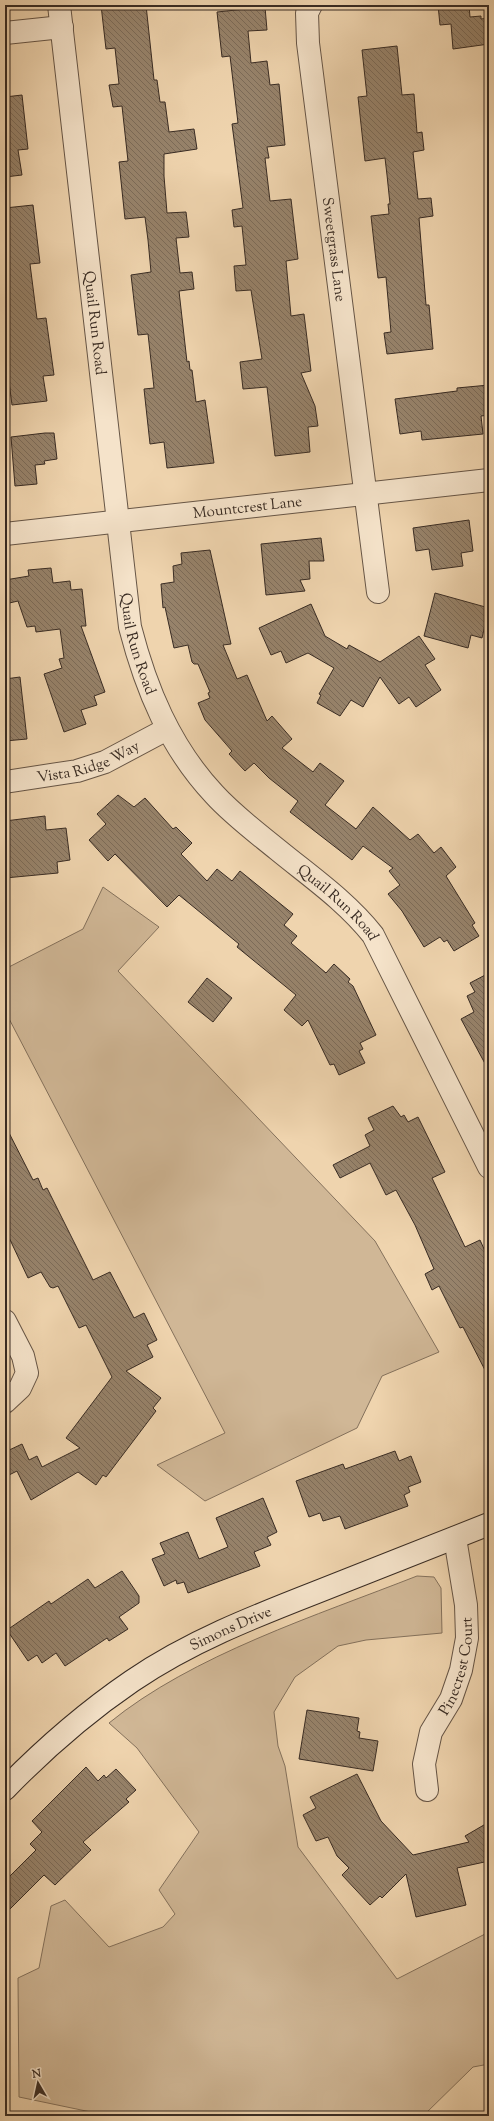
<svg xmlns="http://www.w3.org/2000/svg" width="494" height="2121" font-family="'Sorts Mill Goudy',serif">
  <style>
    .grass { fill: #d0b796; stroke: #84715c }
    .building { fill: url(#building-back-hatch); stroke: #382b23 }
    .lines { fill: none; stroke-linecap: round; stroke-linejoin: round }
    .street-casing { stroke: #665546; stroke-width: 24 }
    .secondary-casing { stroke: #382b23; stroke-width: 24 }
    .street { stroke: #f5e3ca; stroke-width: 22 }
    .secondary { stroke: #f5e3ca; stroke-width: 22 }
    .labels { text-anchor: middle; stroke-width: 3; stroke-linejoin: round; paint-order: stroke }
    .street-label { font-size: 15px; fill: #382b23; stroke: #f5e3ca }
  </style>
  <defs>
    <pattern id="building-back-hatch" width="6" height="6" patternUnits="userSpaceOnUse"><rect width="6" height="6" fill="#97836b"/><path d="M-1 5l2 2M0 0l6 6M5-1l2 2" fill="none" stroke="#7c6b58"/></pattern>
  </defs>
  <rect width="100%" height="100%" fill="#efd4ae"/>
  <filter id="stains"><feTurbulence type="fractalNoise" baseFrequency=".005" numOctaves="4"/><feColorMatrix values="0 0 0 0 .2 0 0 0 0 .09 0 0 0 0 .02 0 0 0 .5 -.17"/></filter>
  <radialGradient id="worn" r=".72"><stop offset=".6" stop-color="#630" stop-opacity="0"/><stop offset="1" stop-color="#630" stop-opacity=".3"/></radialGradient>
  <g class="grass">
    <path d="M103,887L159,927L118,971L375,1241L439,1352L382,1376L357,1428L205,1501L157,1465L225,1433L5,1011V969L83,929Z"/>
    <path d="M417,1576L434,1577L441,1588L442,1633L366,1640L338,1646L295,1677L274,1712L278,1746L285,1766L298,1847L397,1979L489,1932V2064L473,2067L423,2116H110L19,2097L18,1978L39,1968L51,1906L65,1900L109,1947L163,1927L175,1914L159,1890L199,1832L137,1748L109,1723C192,1655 318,1615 417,1576Z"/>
  </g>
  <g class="building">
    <path d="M101,5H146L154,80H157L160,102H165L169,132L194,129L197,149L164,154V176L167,213L186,212L189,237L176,238L180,273L192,272L194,289L179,291L187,362L189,361L190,370H192L196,402L205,400L214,463L167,468L164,442L150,444L144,389L154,388L148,334L138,335L131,275L151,272L148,240L145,217L125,219L119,162L128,161L122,106L113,107L109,85L119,84L115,48L106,49Z"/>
    <path d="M438,5H469L470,17L481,16V19L489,18V44L453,49L451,24L440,25Z"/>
    <path d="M265,7L267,30L248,31L251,63L267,61L270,85L279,84L285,145L267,147L269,158H265L270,201L291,199L298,259L286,261L291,316L304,314L311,371L301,373L315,406L318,426L308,427L310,452L275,456L267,387L243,389L240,362L262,359L251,290L236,291L234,266L246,265L242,226L234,227L232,210L243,208L232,124L238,123L230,56L222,57L217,12Z"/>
    <path d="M397,46L402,95L414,94L417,133L422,132L424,150L413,152L418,199L431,198L433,216L419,218L426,305H429L433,349L387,354L384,333L391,332L386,277L378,278L371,216L389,214L388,204H390L387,175L385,158L365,161L358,97L367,96L362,50Z"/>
    <path d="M22,95L28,149L18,150L22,175L5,177V97Z"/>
    <path d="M33,205L40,263L30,264L37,319L46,318L54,375L43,376L47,401L12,405L5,351V208Z"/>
    <path d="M489,385V415L481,416L483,434L422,440L421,431L400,434L395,399L457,391V388Z"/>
    <path d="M45,433H54L57,459L44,461L45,464L35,465L37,484L15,486L11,437Z"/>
    <path d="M469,520L473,551L461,553L463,566L432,570L429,549L416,551L413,528Z"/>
    <path d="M321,538L324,561H309L310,579L300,580L305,591L266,595L261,544Z"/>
    <path d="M210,550L231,644L223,645L237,679L247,675L267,721L272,716L292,739L282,748L313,772L320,763L344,781L325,805L356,829L373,807L410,840L418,834L434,853L441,847L456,867L446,876L475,923L472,925L479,936L454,951L447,940L444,942L440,937L424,947L402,911L388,894L400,885L389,871L393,868L363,846L352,860L290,812L298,801L269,778L254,763L245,771L229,754L232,751L205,720L198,703L210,698L208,693L210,692L198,664H194L192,662L188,645L174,648L165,607L163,608L161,584L174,582L173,566L182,564L181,553Z"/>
    <path d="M51,568L53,583L70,581L71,590L82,589L86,626H81L105,692L94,696L97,705L81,710L86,724L64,732L44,674L62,668L59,659L64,658L60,629L36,632L35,626L27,627L18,601L5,604V580L29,576L28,570Z"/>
    <path d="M435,593L489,608L482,638L471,635L468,648L424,636Z"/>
    <path d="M311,604L325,636L347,649L349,645L380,662L419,636L435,659L425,665L441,690L416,707L409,697L399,704L380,677L363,707L351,700L340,716L317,703L321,695L319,694L334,668L308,653L286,663L281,651L271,655L259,628Z"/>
    <path d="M20,677L27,739L5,741V679Z"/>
    <path d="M118,795L134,807L145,798L173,829L176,827L192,843L181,854L207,881L217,869L232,881L240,871L293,914L284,925L297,936L291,943L326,973L334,964L350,979L348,982L353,986L376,1035L360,1043L363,1049L359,1051L365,1063L339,1075L334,1064L330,1065L308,1020L302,1026L284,1010L296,995L237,947L239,944L179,895L167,907L115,854L108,861L89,840L106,824L97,814Z"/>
    <path d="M45,816L46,830L66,828L70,860L57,862L58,873L5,878V821Z"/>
    <path d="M489,973V1071L461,1019L474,1012L467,996L475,992L470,983Z"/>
    <path d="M207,978L232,998L213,1022L188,1002Z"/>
    <path d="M393,1106L401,1117L404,1115L408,1122L418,1117L445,1172L432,1178L465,1247L480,1240L489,1260V1378L463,1327L460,1328L439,1286L432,1290L425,1274L434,1269L415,1225L396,1190L386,1195L370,1163L340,1178L333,1165L370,1146L365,1135L374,1130L368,1118Z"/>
    <path d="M5,1125L33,1180L38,1178L43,1190L47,1188L93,1280L110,1272L134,1318L144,1313L157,1340L147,1345L153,1357L126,1371L161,1398L153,1408L156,1411L106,1477L103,1475L96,1485L78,1472L31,1500L17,1471L5,1477V1452L22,1444L29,1460L37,1456L42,1467L80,1448L66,1438L112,1377L86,1325L79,1328L58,1286L53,1288L50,1287L41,1272L28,1278L5,1229Z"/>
    <path d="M395,1451L399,1461L411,1456L421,1482L408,1487L410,1492L404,1495L408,1506L345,1529L340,1516L323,1521L320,1513L309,1517L296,1481L343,1464L345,1469Z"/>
    <path d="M263,1498L277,1532L267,1537L271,1545L254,1552L260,1566L188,1593L184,1582L177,1584L176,1580L164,1586L152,1559L165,1554L160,1543L188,1532L199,1559L228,1547L216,1518Z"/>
    <path d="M122,1571L139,1596V1603L119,1617L128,1629L109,1641L107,1638L65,1666L56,1653L42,1663L37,1655L28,1661L7,1630L49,1601L51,1604L88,1579L95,1588Z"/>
    <path d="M307,1710L359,1718L357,1731L360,1732L359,1738L378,1741L373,1771L299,1759Z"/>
    <path d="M86,1767L98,1781L104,1775L106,1778L116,1769L136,1790L126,1799L129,1802L83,1842L91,1850L55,1885L44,1875L5,1914V1881L36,1850L30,1844L42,1832L32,1821Z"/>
    <path d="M357,1774L381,1821L413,1855L469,1842L465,1836L489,1822V1861L457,1868L466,1905L416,1917L406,1874L382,1898L380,1896L370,1905L342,1875L349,1868L337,1856L328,1837L316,1841L303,1815L316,1808L310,1797Z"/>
  </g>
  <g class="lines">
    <g class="street-casing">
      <g id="street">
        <path id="s1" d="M59,5L130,627C146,689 170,747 214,794C233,815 256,832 278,850C311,877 346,901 373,935L489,1167"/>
        <path id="s2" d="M311,5L307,13L308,43L378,592"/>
        <path d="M5,33L62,27"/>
        <path id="s3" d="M5,534L489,480"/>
        <path id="s4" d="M5,782L77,771L105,762L167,729"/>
        <path d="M5,1321L23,1356L27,1373L20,1388L5,1402"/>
        <path id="s5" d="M427,1790L424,1764L431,1732L451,1699L461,1670L467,1638L466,1605L455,1538"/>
      </g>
    </g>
    <g class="secondary-casing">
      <g id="secondary">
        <path id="s6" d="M5,1789C44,1749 85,1713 132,1681C189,1642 253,1617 317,1592C374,1569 432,1547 489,1524"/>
      </g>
    </g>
    <use href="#street" class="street"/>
    <use href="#secondary" class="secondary"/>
  </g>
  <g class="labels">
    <g class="street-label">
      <text dy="5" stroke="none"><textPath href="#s2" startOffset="247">Sweetgrass Lane</textPath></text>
      <text dy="5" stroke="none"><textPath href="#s1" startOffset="320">Quail Run Road</textPath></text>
      <text dy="5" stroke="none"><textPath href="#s3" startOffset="244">Mountcrest Lane</textPath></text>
      <text dy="5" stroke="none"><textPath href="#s1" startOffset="644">Quail Run Road</textPath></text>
      <text dy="5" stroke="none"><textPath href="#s4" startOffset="86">Vista Ridge Way</textPath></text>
      <text dy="5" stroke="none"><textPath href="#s1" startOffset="980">Quail Run Road</textPath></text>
      <text dy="5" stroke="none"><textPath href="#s6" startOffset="279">Simons Drive</textPath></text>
      <text dy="5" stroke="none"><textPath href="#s5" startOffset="131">Pinecrest Court</textPath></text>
    </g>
  </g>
  <rect width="494" height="2121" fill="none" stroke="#efd4ae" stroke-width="20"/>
  <rect x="6" y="6" width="482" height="2109" fill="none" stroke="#382b23" stroke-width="2"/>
  <rect x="10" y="10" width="474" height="2101" fill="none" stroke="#382b23"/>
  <g transform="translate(38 2083) rotate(351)" stroke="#f5e3ca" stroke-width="3" paint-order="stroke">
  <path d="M0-3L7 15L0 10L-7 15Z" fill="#382b23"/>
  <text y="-6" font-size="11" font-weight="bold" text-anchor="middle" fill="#382b23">N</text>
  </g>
  <rect width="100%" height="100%" filter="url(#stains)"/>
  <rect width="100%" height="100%" fill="url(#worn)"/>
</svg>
